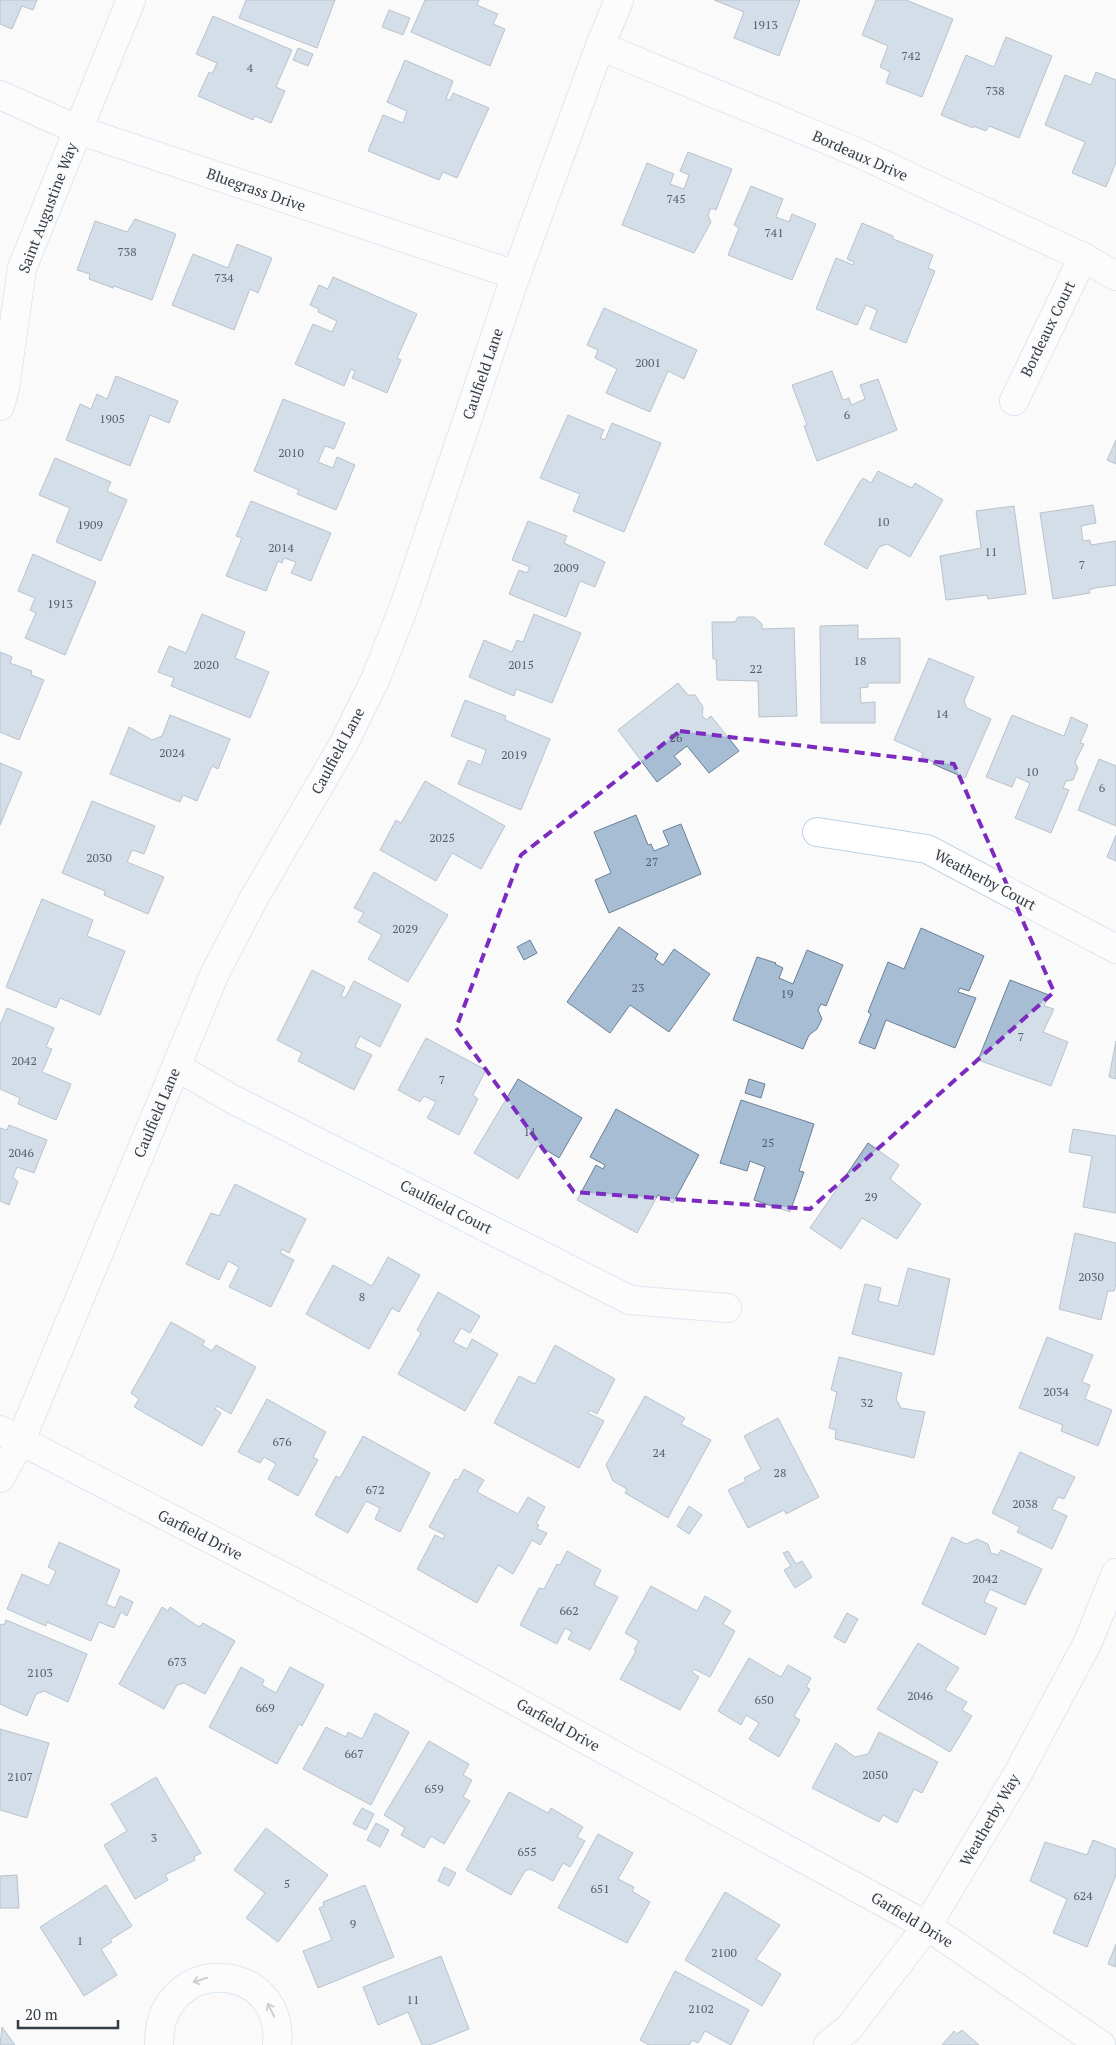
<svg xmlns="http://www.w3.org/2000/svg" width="1116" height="2045" font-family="'PT Serif',serif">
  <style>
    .building { fill: #a7bdd4; stroke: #6a8095 }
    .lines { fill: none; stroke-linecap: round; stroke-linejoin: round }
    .minor-casing { stroke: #bbd2e9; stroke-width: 30 }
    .minor { stroke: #fff; stroke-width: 28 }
    .oneway { stroke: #9a9ea3 }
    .marked { fill: none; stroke: #7b2cbf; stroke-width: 4; stroke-dasharray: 10 6; stroke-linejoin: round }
    .labels { text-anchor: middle; stroke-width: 4.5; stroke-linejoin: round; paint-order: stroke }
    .number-label { font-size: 12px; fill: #515d6a }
    .street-label { font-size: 15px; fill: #343d47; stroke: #fafafa }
  </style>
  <rect width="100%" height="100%" fill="#fafafa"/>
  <g class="building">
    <path d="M0,0H37L33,10L22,6L12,29L0,24Z"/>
    <path d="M246,0H335L317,48L239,18Z"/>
    <path d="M425,0H479L477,5L498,14L493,24L505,29L490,66L411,32Z"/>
    <path d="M714,0H800L779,56L734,38L744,12Z"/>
    <path d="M876,0H906L953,19L922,97L886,83L890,72L880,67L888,46L862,35Z"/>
    <path d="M389,10L410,18L403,35L382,27Z"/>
    <path d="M213,16L292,50L276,87L285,91L271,123L255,116L253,120L198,96L209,72L212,74L217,63L196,54Z"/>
    <path d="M1006,37L1052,56L1019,138L989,126L986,131L973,126V128L941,115L966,55L994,67Z"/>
    <path d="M298,48L313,54L308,66L293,60Z"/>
    <path d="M405,60L453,81L446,99L450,100L453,93L489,108L457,178L443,172L439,180L368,151L383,115L403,123L407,111L387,102Z"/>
    <path d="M1096,72L1116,80V162L1106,187L1072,173L1085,142L1045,125L1065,75L1091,85Z"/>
    <path d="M688,152L732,169L716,210L711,208L708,215L711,222L694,253L622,225L647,163L674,174L670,184L684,189L689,175L680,171Z"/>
    <path d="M751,186L783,199L776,217L789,222L792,214L816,224L792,280L728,255L739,228L734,225Z"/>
    <path d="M135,219L176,234L152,300L114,286L113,288L89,279L90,274L77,270L95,221L127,232Z"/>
    <path d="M862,223L893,236V239L933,255L928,268L935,271L906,343L870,329L877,310L866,305L857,325L816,309L836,258L853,265L854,262L847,259Z"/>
    <path d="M237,244L272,258L258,293L250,289L234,330L172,305L193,254L228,268Z"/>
    <path d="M333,277L417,314L397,358L401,360L387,393L352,378L355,371L351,369L344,386L295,364L313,324L332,332L337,321L318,312L319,309L310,305L319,285L328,289Z"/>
    <path d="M604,308L697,350L684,379L668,371L650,412L606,393L617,369L595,358L598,350L587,345Z"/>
    <path d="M832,371L843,400L849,398L851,405L865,399L860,385L878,379L897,430L817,461L804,426L807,425L792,385Z"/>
    <path d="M116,376L178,401L169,423L150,415L130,466L66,440L80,404L91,409L97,394L107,399Z"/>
    <path d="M283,399L345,423L334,449L325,446L318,462L333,468L337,457L355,465L336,510L297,494L299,490L254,471Z"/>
    <path d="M568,415L604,430L600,438L605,440L612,423L661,443L624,532L573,511L580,494L540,478Z"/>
    <path d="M1116,440V464L1107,460Z"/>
    <path d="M55,458L111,482L107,491L127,500L101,561L56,542L70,508L39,495Z"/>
    <path d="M878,471L912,488L915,483L943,500L910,557L887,544L879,547L867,569L824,544L861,480L863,478L871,483Z"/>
    <path d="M251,501L331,533L311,581L291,573L296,562L284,558L282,563L278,561L266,591L226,576L242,538L236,536Z"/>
    <path d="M1093,505L1096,523L1081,526L1083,541L1090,540L1091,545L1116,541V585L1095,588L1089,590L1090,593L1053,599L1040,513Z"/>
    <path d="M1014,506L1026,594L988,599L987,595L946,600L940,556L981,548L976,511Z"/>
    <path d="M528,521L567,536L564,543L605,562L595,587L580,581L566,617L509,594L519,570L527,573L530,567L512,560Z"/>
    <path d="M33,554L96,582L65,655L25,638L36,613L30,610L35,598L18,591Z"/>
    <path d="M202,614L245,632L235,658L269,672L250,718L171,686L174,678L158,672L169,646L186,653Z"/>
    <path d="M534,614L581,633L552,703L516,689L514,696L469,677L484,640L512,652L517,640L523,642Z"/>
    <path d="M738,617H754L762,624V629L794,628L797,716L759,717L758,681L717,680L716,659H713L712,622H735Z"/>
    <path d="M858,625V639L900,638V683H868V687L860,688L861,703L875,702V723H821L820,626Z"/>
    <path d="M0,652L12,657L10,663L32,671L31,675L44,680L19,740L0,732Z"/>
    <path d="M929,658L974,677L964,701L967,708L991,719L965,778L933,764L934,762L921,757L923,753L894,740Z"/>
    <path d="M678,683L688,695H695L703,707L702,715L706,720L711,716L739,751L709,773L687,746L674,756L681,764L657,782L618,730Z"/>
    <path d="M465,700L506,716L505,720L550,739L521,810L458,784L468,760L481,765L486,750L451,736Z"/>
    <path d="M170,715L230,739L218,769L212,766L197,801L183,795L180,802L110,774L129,727L152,740L162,736Z"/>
    <path d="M1012,715L1064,736L1071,717L1088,725L1080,743L1084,744L1075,762L1078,768L1073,780L1066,781L1063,788L1069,790L1051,833L1015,818L1030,783L1016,777L1012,787L986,777Z"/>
    <path d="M1099,759L1116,766V826L1078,810Z"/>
    <path d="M0,763L22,772L0,825Z"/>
    <path d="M425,781L505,826L481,869L452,853L436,881L380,850L396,820L401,823Z"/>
    <path d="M92,801L155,826L144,854L132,850L127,862L164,877L148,914L104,895L105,891L62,873Z"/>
    <path d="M636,815L648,845L651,844L654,851L669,845L663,831L681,824L701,874L609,913L595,880L611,873L594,832Z"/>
    <path d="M1116,835V861L1107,857Z"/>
    <path d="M374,872L448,915L408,982L368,959L382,935L358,922L364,913L354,908Z"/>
    <path d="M42,899L93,920L87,936L125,951L100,1015L60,998L56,1008L6,987Z"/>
    <path d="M619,927L658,954L655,959L663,965L674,949L710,974L669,1032L630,1005L610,1033L567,1002Z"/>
    <path d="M921,928L984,956L969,991L960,988L958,992L976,998L955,1048L886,1020L875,1049L859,1043L871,1014L868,1012L888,962L904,969Z"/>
    <path d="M530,940L537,953L524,960L517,947Z"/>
    <path d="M807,950L843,965L826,1006L821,1004L818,1010L822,1019L817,1029L809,1035L803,1049L733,1020L757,957L776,963L775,964L783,968L779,978L793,984Z"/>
    <path d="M312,970L345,987L341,996L345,998L354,981L401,1005L380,1047L360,1036L355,1047L372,1055L354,1090L298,1061L302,1053L277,1040Z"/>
    <path d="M1010,980L1049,995L1044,1006L1054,1009L1043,1032L1068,1042L1051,1086L978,1060Z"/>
    <path d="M7,1008L54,1028L46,1047L52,1049L42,1072L71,1084L56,1120L18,1104L20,1098L0,1089V1025Z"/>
    <path d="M426,1038L486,1070L473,1095L478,1099L459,1135L427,1118L436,1102L424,1096L420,1102L398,1090Z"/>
    <path d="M1116,1041V1079L1109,1077Z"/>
    <path d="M518,1079L582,1118L559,1158L538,1145L518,1179L474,1153Z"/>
    <path d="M749,1079L765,1084L761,1098L745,1093Z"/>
    <path d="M741,1100L814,1124L799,1171L804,1172L790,1212L754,1200L765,1167L750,1161L747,1171L720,1163Z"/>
    <path d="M616,1109L699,1155L673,1203L658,1195L637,1233L577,1200L596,1165L603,1169L605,1165L590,1157Z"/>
    <path d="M9,1125L47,1140L34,1173L17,1167L13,1177L18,1182L9,1205L0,1201V1128L7,1130Z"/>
    <path d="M1073,1129L1116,1136V1213L1083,1207L1092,1156L1069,1152Z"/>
    <path d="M868,1143L899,1165L890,1179L921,1204L897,1239L862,1218L841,1249L810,1228Z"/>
    <path d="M235,1184L306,1219L289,1253L282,1249L280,1253L294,1260L271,1307L229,1287L239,1267L228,1261L219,1280L186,1264L211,1213L219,1216Z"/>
    <path d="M1075,1233L1116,1243V1284L1114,1291H1108L1101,1320L1059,1309Z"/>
    <path d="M388,1257L420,1275L399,1312L392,1308L369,1349L306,1314L333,1265L372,1286Z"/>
    <path d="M908,1268L950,1279L934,1355L852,1334L865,1284L881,1288L878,1301L898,1306Z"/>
    <path d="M438,1292L480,1316L470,1333L461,1328L453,1342L467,1349L472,1339L498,1354L465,1411L398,1374L421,1333L417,1330Z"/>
    <path d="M171,1322L205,1341L202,1345L212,1351L216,1345L256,1367L231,1414L217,1406L215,1409L221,1413L202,1446L134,1407L139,1399L131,1393Z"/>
    <path d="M1047,1337L1093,1355L1082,1382L1090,1385L1085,1399L1112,1410L1098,1446L1061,1431L1063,1425L1019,1408Z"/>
    <path d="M555,1345L615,1379L597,1414L590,1410L588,1413L604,1421L579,1468L494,1423L519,1376L535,1384Z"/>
    <path d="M839,1357L902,1373L896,1399L901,1408L925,1412L914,1458L835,1439L836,1430L829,1428L837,1392L831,1390Z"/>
    <path d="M645,1396L685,1418L681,1424L711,1440L668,1518L625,1493L627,1489L613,1481L606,1465Z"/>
    <path d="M267,1399L326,1432L313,1457L318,1460L298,1496L268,1479L276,1464L264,1457L260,1463L238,1452Z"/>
    <path d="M778,1418L819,1497L786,1514L784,1510L748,1528L728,1490L746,1481L744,1478L761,1469L744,1436Z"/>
    <path d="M363,1436L430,1473L400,1532L375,1519L380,1508L366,1501L348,1533L315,1515L336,1476L340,1478Z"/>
    <path d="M1020,1452L1075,1477L1064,1499L1058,1497L1052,1509L1067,1516L1052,1549L1017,1532L1020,1527L992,1513Z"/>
    <path d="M464,1469L484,1480L477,1492L518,1514L528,1497L545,1507L536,1524L539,1525L537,1529L547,1533L540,1545L532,1540L513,1574L498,1565L477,1603L417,1569L435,1535L443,1539L445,1535L429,1527L455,1479L458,1480Z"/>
    <path d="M689,1506L702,1515L689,1534L677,1526Z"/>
    <path d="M952,1537L966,1544L977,1539L988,1544L991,1553L998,1555L1001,1550L1042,1569L1025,1605L990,1589L984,1602L997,1608L985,1635L922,1604Z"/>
    <path d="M59,1542L120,1570L106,1604L115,1608L120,1596L133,1602L127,1616L121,1612L114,1628L99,1622L91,1641L47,1622L46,1626L7,1609L22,1574L49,1586L56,1571L48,1567Z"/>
    <path d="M567,1551L601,1570L594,1585L618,1597L590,1650L568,1639L572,1632L565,1628L557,1644L520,1625L539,1588L544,1589L557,1564L560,1565Z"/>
    <path d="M788,1551L796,1564L802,1561L812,1577L795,1588L784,1570L791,1566L783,1553Z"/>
    <path d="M651,1586L697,1611L705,1596L731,1611L723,1624L735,1631L710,1677L694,1669L692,1672L699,1677L680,1710L620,1679L636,1651L634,1650L639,1641L625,1633Z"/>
    <path d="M162,1607L168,1611L170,1607L199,1627L203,1623L235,1641L205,1694L184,1683L177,1685L164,1709L119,1684Z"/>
    <path d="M847,1613L858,1619L845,1643L834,1637Z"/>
    <path d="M6,1620L87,1654L68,1702L44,1691L36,1694L27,1716L0,1704V1626L1,1624L4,1625Z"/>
    <path d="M918,1643L959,1668L945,1690L967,1702L962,1710L972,1716L950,1752L877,1709Z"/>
    <path d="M749,1658L781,1677L788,1665L811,1678L806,1687L810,1689L794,1716L800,1720L779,1757L749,1739L759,1723L746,1715L741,1725L718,1711Z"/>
    <path d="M241,1667L264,1680L262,1685L276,1693L290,1667L324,1685L302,1726L299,1724L277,1764L209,1727Z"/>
    <path d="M375,1713L409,1732L371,1805L303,1769L326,1727L346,1737L348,1732L362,1739Z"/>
    <path d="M0,1729L49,1743L27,1818L0,1810Z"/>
    <path d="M879,1732L938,1762L922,1793L914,1789L897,1823L883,1815L879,1822L812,1788L836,1743L855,1757L868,1754Z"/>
    <path d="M429,1741L469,1764L463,1775L472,1780L463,1797L470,1801L444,1844L431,1836L424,1848L401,1835L405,1828L384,1815Z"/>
    <path d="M156,1777L201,1853L194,1857L195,1860L165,1875L168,1880L135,1899L104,1845L127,1831L111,1804Z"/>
    <path d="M509,1792L548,1813L551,1808L583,1827L577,1837L585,1841L570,1867L563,1863L553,1881L530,1869L525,1871L511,1895L466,1870Z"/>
    <path d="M362,1808L374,1814L366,1830L353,1824Z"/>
    <path d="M376,1823L389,1830L380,1847L367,1840Z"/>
    <path d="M266,1828L328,1875L278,1942L246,1918L265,1893L234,1870Z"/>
    <path d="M598,1834L633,1853L618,1879L634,1887L632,1891L650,1902L627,1943L558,1908Z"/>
    <path d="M1093,1840L1116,1849V1875L1087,1947L1053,1933L1067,1899L1030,1881L1045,1842L1087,1855Z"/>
    <path d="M444,1867L456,1873L449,1886L438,1881Z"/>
    <path d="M17,1875L19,1908H0V1876Z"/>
    <path d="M106,1885L132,1926L110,1940L112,1942L101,1949L117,1975L84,1996L40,1927Z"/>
    <path d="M365,1885L394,1957L318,1988L303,1951L332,1940L319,1908L324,1906L323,1902Z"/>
    <path d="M725,1892L780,1925L756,1959L781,1974L762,2006L685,1960Z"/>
    <path d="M1116,1944V1967L1108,1964Z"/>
    <path d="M441,1956L469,2029L429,2045H422L408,2012L378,2025L363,1987Z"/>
    <path d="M675,1971L749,2010L731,2045L705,2031L698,2043L692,2040L689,2045H649L640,2040Z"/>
    <path d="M2,2027L15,2045H0Z"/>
    <path d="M962,2030L979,2045H942L954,2031L957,2034Z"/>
  </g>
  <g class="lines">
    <g class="minor-casing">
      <g id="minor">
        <path d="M600,46L854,151L1083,257L1116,276"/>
        <path d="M0,95L78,130L516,275"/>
        <path d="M1014,401L1083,257"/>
        <path d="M0,406L5,387L22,268L131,0"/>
        <path d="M817,832L927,849L1116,949"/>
        <path d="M177,1067L232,1099L630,1300L727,1308"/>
        <path d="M0,1430L367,1620L927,1926L1101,2045"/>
        <path d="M0,1478L20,1442L215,973L254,898L343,745L375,680L405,604L516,275L600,46L619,0"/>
        <path d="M159,2045C158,1953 285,1958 277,2045"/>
        <path d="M828,2045L849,2028L927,1926L1017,1775L1088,1642L1116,1573"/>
      </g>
    </g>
    <use href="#minor" class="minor"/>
  </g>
  <defs><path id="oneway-shaft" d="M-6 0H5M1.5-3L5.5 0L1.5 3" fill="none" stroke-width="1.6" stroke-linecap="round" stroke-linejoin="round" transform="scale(1.25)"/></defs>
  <g class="oneway">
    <use href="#oneway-shaft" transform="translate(200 1980) rotate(162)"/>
    <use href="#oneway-shaft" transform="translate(271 2010) rotate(-117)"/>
  </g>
  <path d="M0 0H1116V2045H0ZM680,731L954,764L1054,992L810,1209L574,1192L456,1028L521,855Z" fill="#fafafa" fill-opacity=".55" fill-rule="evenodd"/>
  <path class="marked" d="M680,731L954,764L1054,992L810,1209L574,1192L456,1028L521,855Z"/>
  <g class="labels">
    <g class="number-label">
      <text x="765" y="29">1913</text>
      <text x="911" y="60">742</text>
      <text x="250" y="72">4</text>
      <text x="995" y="95">738</text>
      <text x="676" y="203">745</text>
      <text x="774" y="237">741</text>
      <text x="127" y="256">738</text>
      <text x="224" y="282">734</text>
      <text x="648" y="367">2001</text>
      <text x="847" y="419">6</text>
      <text x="112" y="423">1905</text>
      <text x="291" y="457">2010</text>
      <text x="883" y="526">10</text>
      <text x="90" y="529">1909</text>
      <text x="281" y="552">2014</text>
      <text x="991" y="556">11</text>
      <text x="1082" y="569">7</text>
      <text x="566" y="572">2009</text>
      <text x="60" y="608">1913</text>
      <text x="860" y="665">18</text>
      <text x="206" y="669">2020</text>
      <text x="521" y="669">2015</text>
      <text x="756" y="673">22</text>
      <text x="942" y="718">14</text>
      <text x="676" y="742">26</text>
      <text x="172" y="757">2024</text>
      <text x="514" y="759">2019</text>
      <text x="1032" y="776">10</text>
      <text x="1102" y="792">6</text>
      <text x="442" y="842">2025</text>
      <text x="99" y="862">2030</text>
      <text x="652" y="866">27</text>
      <text x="405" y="933">2029</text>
      <text x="638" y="992">23</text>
      <text x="787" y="998">19</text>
      <text x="1021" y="1041">7</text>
      <text x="24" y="1065">2042</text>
      <text x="442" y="1084">7</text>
      <text x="530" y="1136">11</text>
      <text x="768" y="1147">25</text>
      <text x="21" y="1157">2046</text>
      <text x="871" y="1201">29</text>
      <text x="1091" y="1281">2030</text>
      <text x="362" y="1301">8</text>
      <text x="1056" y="1396">2034</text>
      <text x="867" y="1407">32</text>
      <text x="282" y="1446">676</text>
      <text x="659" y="1457">24</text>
      <text x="780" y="1477">28</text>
      <text x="375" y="1494">672</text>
      <text x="1025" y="1508">2038</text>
      <text x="985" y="1583">2042</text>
      <text x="569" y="1615">662</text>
      <text x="177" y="1666">673</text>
      <text x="40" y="1677">2103</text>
      <text x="920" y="1700">2046</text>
      <text x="764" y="1704">650</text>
      <text x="265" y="1712">669</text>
      <text x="354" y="1758">667</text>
      <text x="875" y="1779">2050</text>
      <text x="20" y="1781">2107</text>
      <text x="434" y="1793">659</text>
      <text x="154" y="1842">3</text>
      <text x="527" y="1856">655</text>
      <text x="287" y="1888">5</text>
      <text x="600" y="1893">651</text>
      <text x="1083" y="1900">624</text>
      <text x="353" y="1928">9</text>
      <text x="80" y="1945">1</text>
      <text x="724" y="1957">2100</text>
      <text x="413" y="2004">11</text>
      <text x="701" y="2013">2102</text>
    </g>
    <g class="street-label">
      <text transform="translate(860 156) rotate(24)" y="5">Bordeaux Drive</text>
      <text transform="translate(256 190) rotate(19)" y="5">Bluegrass Drive</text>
      <text transform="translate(48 208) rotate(-69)" y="5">Saint Augustine Way</text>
      <text transform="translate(1048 329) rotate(-64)" y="5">Bordeaux Court</text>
      <text transform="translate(483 374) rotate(-71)" y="5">Caulfield Lane</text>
      <text transform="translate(338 751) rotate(-62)" y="5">Caulfield Lane</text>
      <text transform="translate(985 880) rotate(28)" y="5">Weatherby Court</text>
      <text transform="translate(157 1113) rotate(-67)" y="5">Caulfield Lane</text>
      <text transform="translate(446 1207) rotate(27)" y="5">Caulfield Court</text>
      <text transform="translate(200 1535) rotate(27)" y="5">Garfield Drive</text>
      <text transform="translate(558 1725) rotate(29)" y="5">Garfield Drive</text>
      <text transform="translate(990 1820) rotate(-60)" y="5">Weatherby Way</text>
      <text transform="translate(912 1920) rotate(31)" y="5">Garfield Drive</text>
    </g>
  </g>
  <path d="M18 2020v8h100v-8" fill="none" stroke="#343d47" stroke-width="2.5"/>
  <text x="25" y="2020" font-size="15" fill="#343d47" stroke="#fafafa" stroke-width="4" paint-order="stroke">20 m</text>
</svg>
